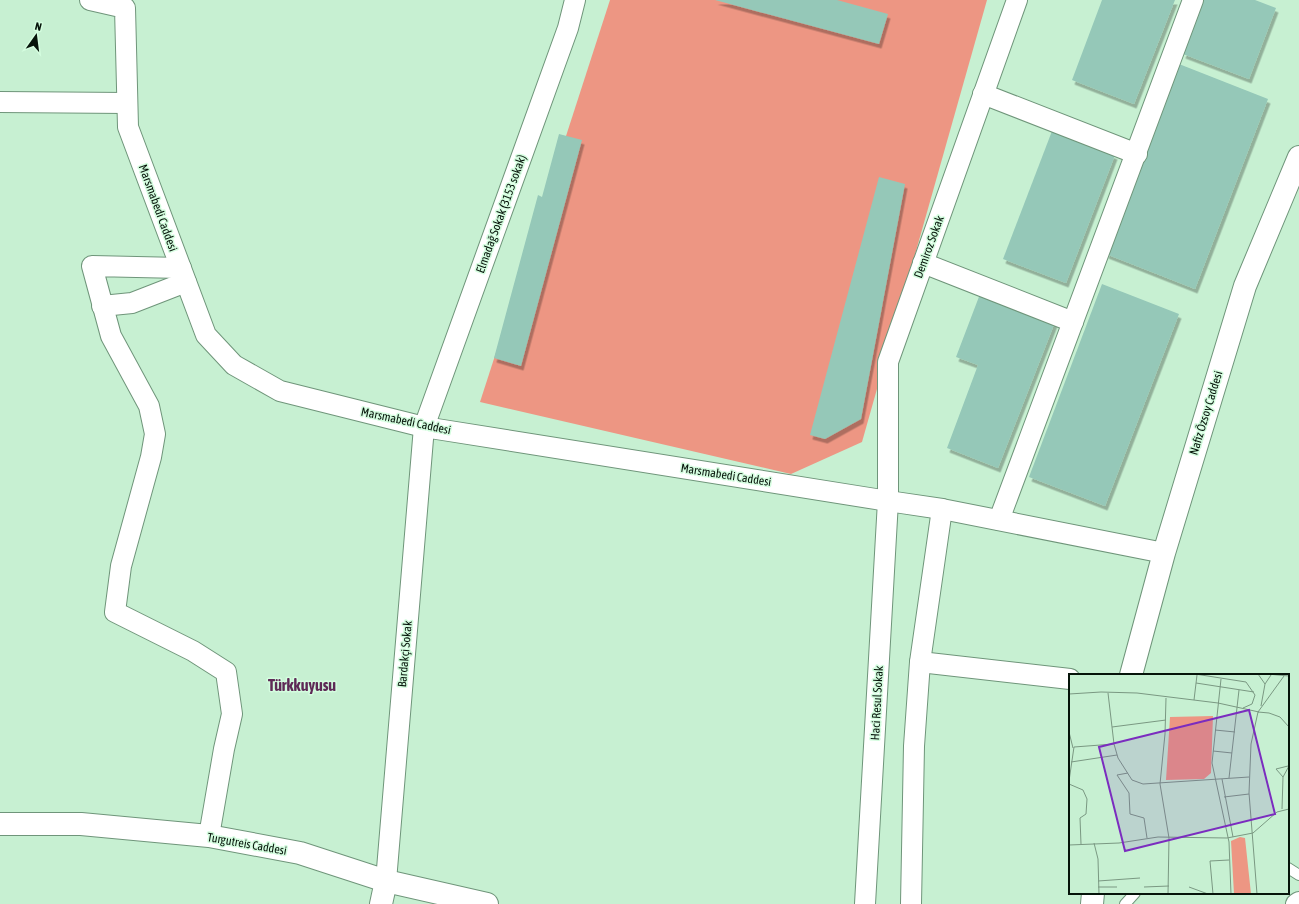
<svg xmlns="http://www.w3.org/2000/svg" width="1299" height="904" font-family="'Asap Condensed',sans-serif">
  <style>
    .green { fill: #ed9683 }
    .building { fill: #95c8b8; filter: url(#shadow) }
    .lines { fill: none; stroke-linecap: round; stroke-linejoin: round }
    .service-casing { stroke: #6f957a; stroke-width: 12 }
    .minor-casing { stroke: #6f957a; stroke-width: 22 }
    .tertiary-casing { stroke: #6f957a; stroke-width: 24 }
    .secondary-casing { stroke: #6f957a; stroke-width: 24 }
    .service { stroke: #fff; stroke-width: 10 }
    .minor { stroke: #fff; stroke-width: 20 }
    .tertiary { stroke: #fff; stroke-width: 22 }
    .secondary { stroke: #fff; stroke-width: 22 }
    .labels { text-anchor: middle; stroke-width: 3; stroke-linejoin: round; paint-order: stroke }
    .street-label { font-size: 12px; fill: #06140a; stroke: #d4fddf }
    .district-label { font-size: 16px; font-weight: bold; fill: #5e2956; stroke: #d4fddf }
    .inset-road { fill: none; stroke: #7a9882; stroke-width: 1 }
    .view { fill: #7b2cbf; fill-opacity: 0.15; stroke: #7b2cbf; stroke-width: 2 }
    .inset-edge { fill: none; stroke: #06140a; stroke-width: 2 }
  </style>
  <defs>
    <filter id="shadow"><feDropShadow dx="2.5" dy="4.5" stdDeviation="0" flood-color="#0004"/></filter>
  </defs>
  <rect width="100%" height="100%" fill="#c7f0d2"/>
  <path class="green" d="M610,0H987L862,442L791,474L480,402Z"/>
  <g class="building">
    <path d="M715,0H837L888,14L879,44Z"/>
    <path d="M1102,0H1175L1134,104L1072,80Z"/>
    <path d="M1204,0H1255L1276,8L1249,79L1183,54Z"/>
    <path d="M1179,64L1268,99L1195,289L1106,254Z"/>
    <path d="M1052,131L1115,155L1066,283L1003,259Z"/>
    <path d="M559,134L582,140L521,366L494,358L538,195L542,197Z"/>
    <path d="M879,177L905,184L861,419L825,439L810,435Z"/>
    <path d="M1102,284L1179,314L1105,506L1029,477Z"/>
    <path d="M980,294L1055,322L998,468L947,448L978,365L956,357Z"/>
  </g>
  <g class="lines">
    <g class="service-casing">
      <g id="service">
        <path d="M1288,868L1299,875"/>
        <path d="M1125,904L1135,893"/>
      </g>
    </g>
    <g class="minor-casing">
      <g id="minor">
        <path d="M90,0L125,8L128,127L206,335L234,365L280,391L424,427L888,501L942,509L1164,553"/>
        <path d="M983,94L1137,154"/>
        <path d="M0,102L127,103"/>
        <path d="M923,263L1073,322"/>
        <path d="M181,268L92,266L111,336L149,406L155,434L151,457L121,566L115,612L193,651L226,672L232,714L224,749L209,836"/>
        <path d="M102,306L132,303L186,282"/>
        <path d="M999,520L1193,0"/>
        <path d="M920,662L1070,679"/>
        <path d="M386,881L424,427L568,28L575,0"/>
        <path d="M865,904L888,501V362L1017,0"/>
        <path d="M911,904L914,746L920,662L942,509"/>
        <path d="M1296,904L1299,902"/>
      </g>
    </g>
    <g class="tertiary-casing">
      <path id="tertiary" d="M381,904L386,881"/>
    </g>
    <g class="secondary-casing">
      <g id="secondary">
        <path d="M1131,675L1164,553L1245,286L1299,157"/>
        <path d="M0,824H81L209,836L300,853L386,881L487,904"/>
        <path d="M1092,904L1093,893"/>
      </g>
    </g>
    <use href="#service" class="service"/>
    <use href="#minor" class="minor"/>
    <use href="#tertiary" class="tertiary"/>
    <use href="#secondary" class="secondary"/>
  </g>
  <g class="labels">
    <g class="street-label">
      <text transform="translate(158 208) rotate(70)" y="4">Marsmabedi Caddesi</text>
      <text transform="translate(501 214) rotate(-70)" y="4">Elmadağ Sokak (3153 sokak)</text>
      <text transform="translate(929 247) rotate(-70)" y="4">Demiroz Sokak</text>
      <text transform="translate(1206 413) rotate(-73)" y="4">Nafiz Özsoy Caddesi</text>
      <text transform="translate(406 421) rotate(12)" y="4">Marsmabedi Caddesi</text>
      <text transform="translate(726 475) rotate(9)" y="4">Marsmabedi Caddesi</text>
      <text transform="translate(405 654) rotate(-85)" y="4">Bardakçi Sokak</text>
      <text transform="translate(877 703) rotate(-87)" y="4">Haci Resul Sokak</text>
      <text transform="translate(247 844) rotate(10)" y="4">Turgutreis Caddesi</text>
    </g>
    <g class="district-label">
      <text x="302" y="691">Türkkuyusu</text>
    </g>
  </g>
  <g transform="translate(1069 674)">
    <rect width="220" height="220" fill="#c7f0d2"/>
    <path d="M144,42L142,99L135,105L97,106L101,43ZM171,163L176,164L182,220H165L162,167Z" fill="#ed9683"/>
    <path class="inset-road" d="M126,0L177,8L186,21L183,30L174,34M189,0L196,10M198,0L220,2M152,5L143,89L160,168L162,220M127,9L185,18M39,19L45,70M0,20L32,18L68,19L149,29L190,38M97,24L96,60L91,110L100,164L99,220M125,26L128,1M192,32L196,10L202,1M189,38L200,39L211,43L220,53M43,53L97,46M146,56L166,58M0,58L4,74M144,77L163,79M2,88L48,81M59,99L48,101L60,119L61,140L75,144L78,164M214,103L207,95L219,92M160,104L170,16M153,105L164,163M0,107L5,73L45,70L49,84L63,106L74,110L180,103M0,110L14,116L18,125L17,140L11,144L12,170M155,123L180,120M213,135L214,103L220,92M184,159L208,138L220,135M25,169L29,185L30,220M0,171L50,169L89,163L158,164L184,159M29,207L71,204M29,213H48M75,213L100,212M120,213L139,220M144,220L141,187L160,186M188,220L180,119L182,70L189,38L215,2"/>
    <path class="view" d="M180,36L206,140L56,177L30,73Z"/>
    <rect width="220" height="220" class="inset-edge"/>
  </g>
  <g transform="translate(36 36) rotate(14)" stroke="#d4fddf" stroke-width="3" paint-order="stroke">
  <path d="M0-3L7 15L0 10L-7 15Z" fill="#06140a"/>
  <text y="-6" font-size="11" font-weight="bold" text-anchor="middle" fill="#06140a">N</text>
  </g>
</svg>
